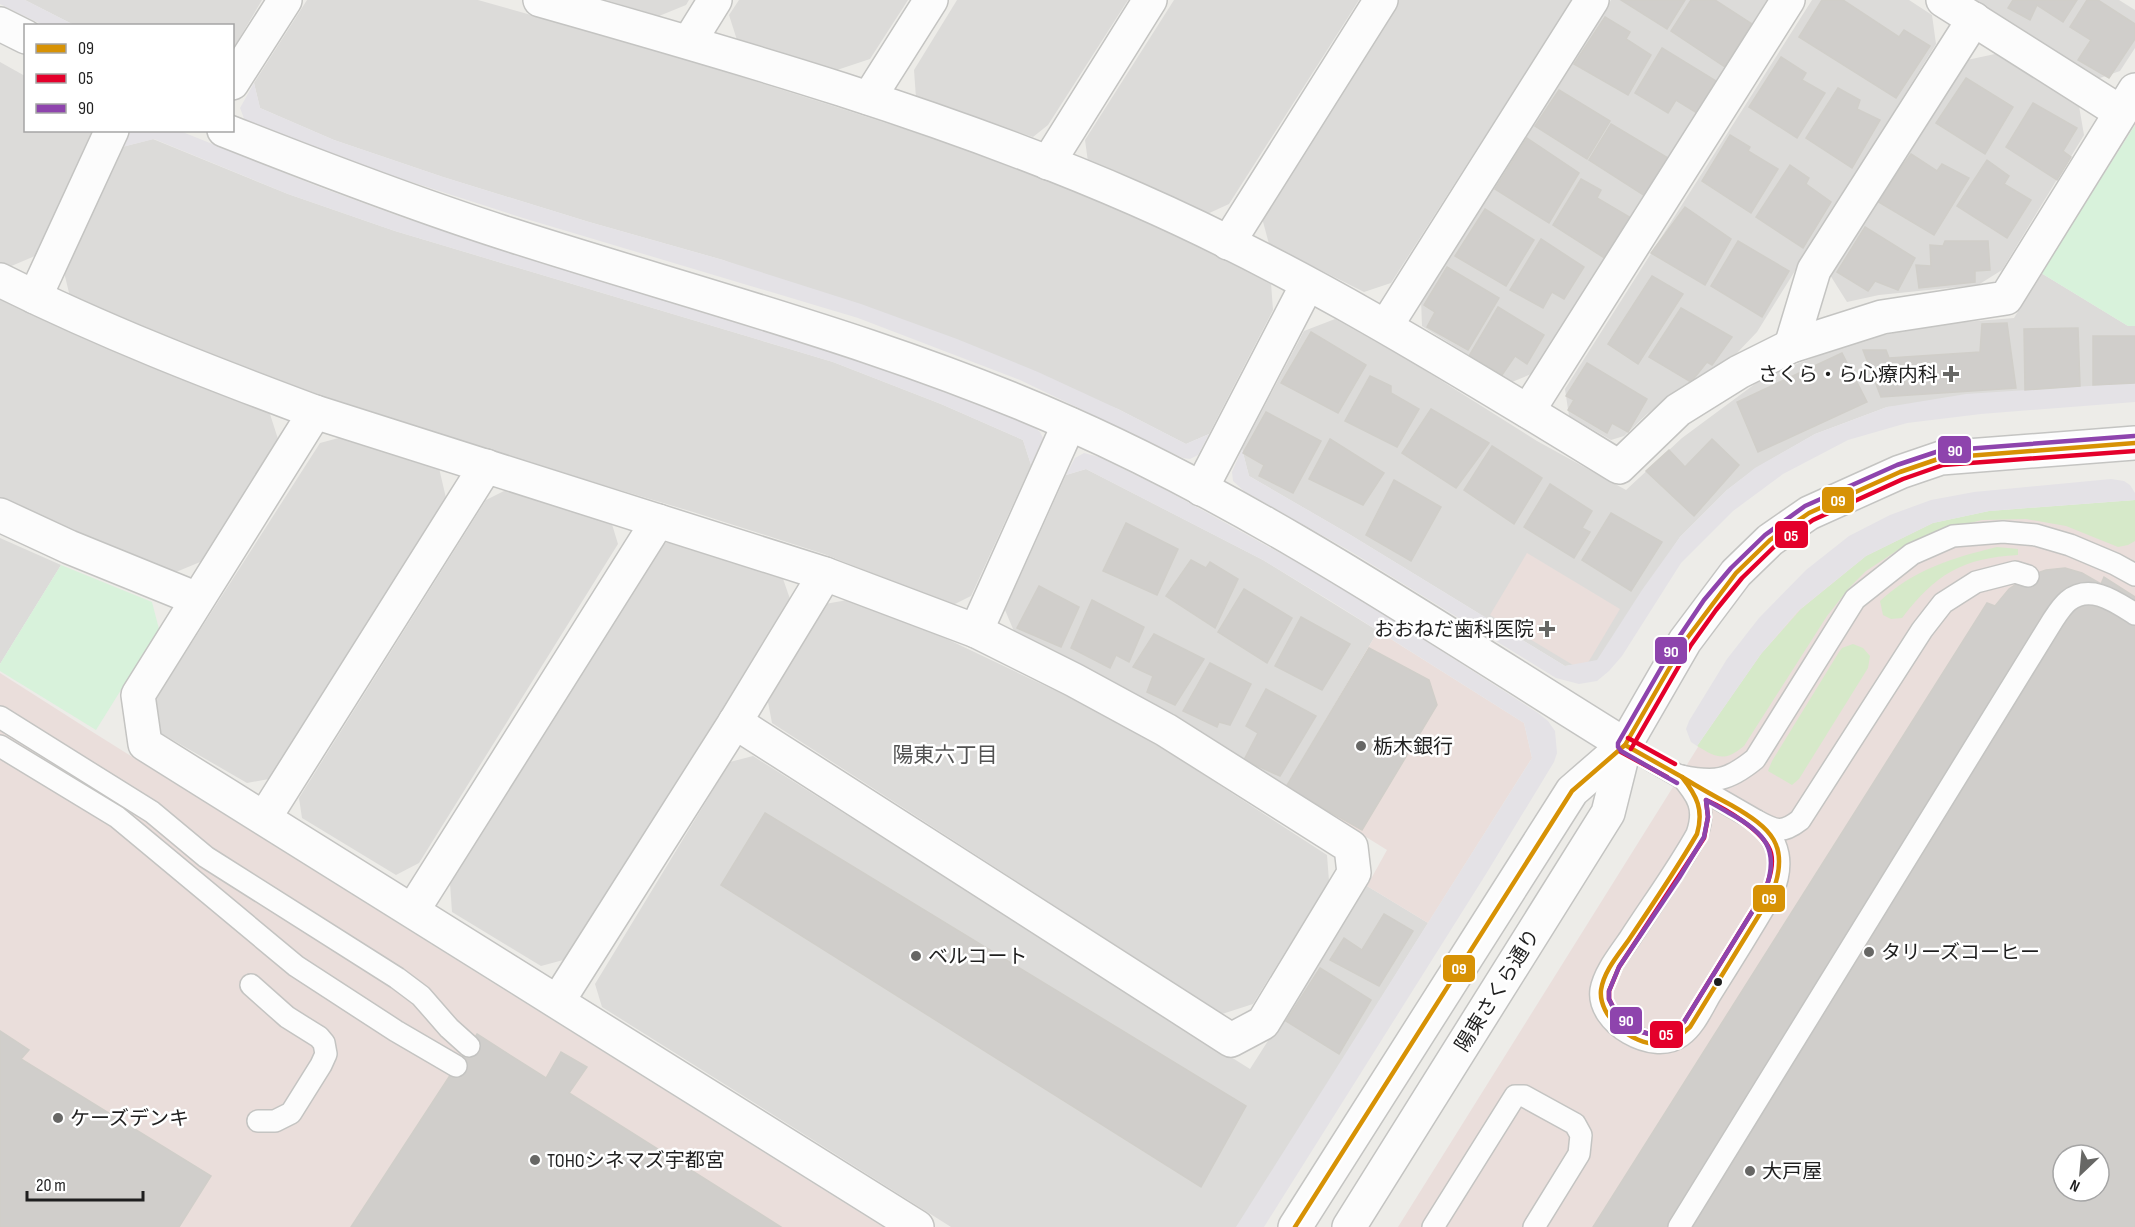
<svg xmlns="http://www.w3.org/2000/svg" width="2135" height="1227" font-family="'Sofia Sans Condensed','Noto Sans JP',sans-serif">
  <style>
    .residential { fill: #dcdbd9 }
    .commercial { fill: #eadedb; fill-rule: evenodd }
    .grass { fill: #d6e9c9 }
    .park { fill: #d8f2db }
    .plaza { fill: #e4e2e6 }
    .building { fill: #d0cecb; stroke: #d0cec9; stroke-width: 1.5; fill-rule: evenodd }
    .lines { fill: none; stroke-linecap: round; stroke-linejoin: round }
    .service-casing { stroke: #c4c4c2; stroke-width: 24 }
    .minor-casing { stroke: #c4c4c2; stroke-width: 36 }
    .tertiary-casing { stroke: #c4c4c2; stroke-width: 36 }
    .service { stroke: #fcfcfc; stroke-width: 21 }
    .minor { stroke: #fcfcfc; stroke-width: 33 }
    .tertiary { stroke: #fcfcfc; stroke-width: 33 }
    .bus-1-casing { stroke: #fff; stroke-width: 9 }
    .bus-2-casing { stroke: #fff; stroke-width: 9 }
    .bus-3-casing { stroke: #fff; stroke-width: 9 }
    .bus-1 { stroke: #d79205; stroke-width: 4.5 }
    .bus-2 { stroke: #e4002b; stroke-width: 4.5 }
    .bus-3 { stroke: #8e44ad; stroke-width: 4.5 }
    .poi-dot { fill: #676765; stroke: #fff; stroke-width: 2 }
    .bus-dot { fill: #1f1f1f; stroke: #fff; stroke-width: 2 }
    .labels { text-anchor: middle; stroke-width: 5; stroke-linejoin: round; paint-order: stroke }
    .poi-label { font-size: 20px; fill: #1f1f1f; stroke: #fff; text-anchor: start }
    .street-label { font-size: 20px; fill: #1f1f1f; stroke: #fff }
    .neighbourhood-label { font-size: 21px; fill: #525252; stroke: #fff }
    .line-badge { stroke: #fff; stroke-width: 2 }
    .badge-label { font-size: 16px; text-anchor: middle; font-weight: bold; fill: #fff }
  </style>
  <rect width="100%" height="100%" fill="#edece8"/>
  <g class="residential">
    <path d="M25,0H262L233,49L232,26L74,25Z"/>
    <path d="M307,0H478L656,50L827,104L960,147L1087,195L1184,239L1271,283L1273,310L1209,434L1186,444L1118,409L723,260L589,222L443,177L334,140L260,108L254,83Z"/>
    <path d="M606,0H689L686,5L659,16Z"/>
    <path d="M739,0H908L870,59L837,70L737,40L729,15Z"/>
    <path d="M957,0H1128L1048,125L1033,137L916,98L914,70Z"/>
    <path d="M1174,0H1359L1229,204L1205,215L1088,162L1085,140Z"/>
    <path d="M1399,0H1572L1391,283L1364,292L1269,244L1262,218Z"/>
    <path d="M1611,0H1767L1536,372L1512,382L1422,326L1421,299Z"/>
    <path d="M1812,0H1909L1932,15L1936,44L1757,332L1737,353L1683,387L1647,414L1624,436L1611,440L1569,416L1565,389Z"/>
    <path d="M1971,0H2119L2135,10V48L2120,71L2097,79Z"/>
    <path d="M1995,54L2079,106L2084,135L2002,270L1978,285L1879,295L1847,302L1830,275L1967,60Z"/>
    <path d="M0,62L25,76L26,130L96,131L35,256L9,267L0,263Z"/>
    <path d="M153,139L288,194L395,231L833,362L941,404L1023,440L1031,465L971,596L953,605L824,554L693,512L328,402L190,348L70,297L63,268L122,147Z"/>
    <path d="M2041,273L2128,326H2135V384L1887,407L1815,434L1756,468L1727,490L1680,537L1597,661L1565,666L1349,534L1249,476L1242,449L1304,331L1335,319L1410,361L1537,441L1626,490L1682,438L1767,375L1855,342L1927,325L2014,318Z"/>
    <path d="M0,299L130,356L269,411L278,439L205,560L176,572L90,538L0,497Z"/>
    <path d="M346,436L439,468L446,498L269,779L247,783L159,732L155,700L320,443Z"/>
    <path d="M1086,469L1263,560L1378,631L1286,787L1174,714L1016,636L1005,610L1066,475Z"/>
    <path d="M508,489L611,521L618,544L419,863L396,875L302,818L299,798L486,500Z"/>
    <path d="M0,538L61,565L0,664Z"/>
    <path d="M682,539L781,573L790,599L567,959L541,966L452,912L450,883L658,545Z"/>
    <path d="M853,599L949,640L1094,709L1167,751L1327,855L1329,881L1253,1004L1222,1014L772,723L768,702L825,604Z"/>
    <path d="M753,756L1250,1069L1367,886L1428,923L1238,1227H951L602,1007L595,984L730,762Z"/>
  </g>
  <g class="commercial">
    <path d="M2135,504V1227H1398L1713,723L1761,654L1798,611L1866,556L1933,523ZM2063,1155H2099V1191H2063Z"/>
    <path d="M1527,553L1620,609L1583,671L1490,615Z"/>
    <path d="M1378,631L1524,723L1532,758L1428,923L1367,886L1387,850L1286,787Z"/>
    <path d="M0,673L91,731L883,1227H0Z"/>
  </g>
  <g class="grass">
    <path d="M2135,500V541L2128,545L2118,547L2066,526L2026,519L1982,520L1935,532L1907,544L1866,571L1849,588L1827,616L1744,746C1725,762 1717,758 1697,746L1761,654L1801,609L1866,556L1933,523L1989,511Z"/>
    <path d="M1997,547L2018,549V555C1962,558 1936,574 1902,618L1891,619L1883,615L1880,601C1915,569 1952,558 1997,547Z"/>
    <path d="M1853,644L1863,648L1870,656L1868,668L1799,779L1792,785L1768,771L1772,761L1839,652L1842,648Z"/>
  </g>
  <g class="park">
    <path d="M2135,125V326H2128L2041,273Z"/>
    <path d="M61,565L152,602L159,629L96,730L0,671V664Z"/>
  </g>
  <g class="plaza">
    <path d="M0,0H25L74,25H43L0,4Z"/>
    <path d="M254,83L260,108L334,140L443,177L589,222L723,260L861,304L957,339L1038,372L1118,409L1186,444L1209,434L1198,455L1190,459L1183,458L1020,380L858,318L523,218L337,158L245,121L240,108Z"/>
    <path d="M131,131H180L322,188L407,219L812,340L959,395L1033,426L1040,432L1043,438L1031,465L1023,440L941,404L833,362L395,231L288,194L154,139L122,147Z"/>
    <path d="M2135,383V402L1981,414L1907,423L1848,440L1783,474L1733,511L1681,563L1622,656L1609,671L1597,681L1579,684L1556,678L1350,551L1244,491L1233,481L1232,472L1242,449L1249,476L1349,534L1565,666L1597,660L1642,590L1680,537L1727,490L1755,468L1815,434L1887,407L1966,394Z"/>
    <path d="M1084,453L1099,457L1164,489L1298,563L1390,618L1538,713L1548,721L1555,731L1557,753L1554,762L1486,874L1264,1227H1236L1532,758L1524,723L1334,603L1263,560L1086,469L1066,475L1075,458Z"/>
    <path d="M2111,479L2124,481L2130,485L2135,493V500L1989,511L1933,523L1866,556L1798,611L1761,654L1697,746L1691,742L1686,729L1689,721L1727,659L1759,618L1806,570L1849,536L1890,515L1931,500L1974,492Z"/>
  </g>
  <g class="building">
    <path d="M1621,0H1685L1667,29Z"/>
    <path d="M1691,0H1715L1752,24L1725,67L1671,31Z"/>
    <path d="M1822,0H1843L1899,37L1904,30L1930,46L1896,98L1799,37Z"/>
    <path d="M2013,0H2077L2063,22L2037,5L2030,20L2008,8Z"/>
    <path d="M2087,0H2098L2135,24V39L2109,78L2078,60L2091,40L2070,27Z"/>
    <path d="M1605,17L1630,32L1626,39L1651,55L1628,95L1574,64Z"/>
    <path d="M1662,48L1716,81L1697,113L1676,100L1668,113L1635,93Z"/>
    <path d="M1781,57L1806,73L1802,80L1825,93L1797,138L1749,107Z"/>
    <path d="M1966,78L2013,107L1985,154L1936,123Z"/>
    <path d="M1838,88L1860,100L1857,109L1880,120L1852,168L1806,138Z"/>
    <path d="M1559,90L1610,121L1587,159L1535,126Z"/>
    <path d="M2033,103L2077,128L2063,151L2071,157L2057,180L2006,147Z"/>
    <path d="M1611,124L1668,158L1645,196L1589,160Z"/>
    <path d="M1730,135L1750,147L1748,151L1778,169L1751,213L1702,181Z"/>
    <path d="M1527,138L1579,173L1549,223L1495,189Z"/>
    <path d="M1911,154L1937,171L1942,164L1969,178L1934,235L1877,201Z"/>
    <path d="M1987,160L2009,176L2004,184L2031,200L2007,238L1957,206Z"/>
    <path d="M1790,165L1809,178L1806,184L1831,202L1803,248L1756,217Z"/>
    <path d="M1581,179L1601,190L1597,198L1631,218L1606,259L1553,225Z"/>
    <path d="M1685,207L1731,239L1705,285L1651,253Z"/>
    <path d="M1485,209L1534,240L1506,286L1455,256Z"/>
    <path d="M1865,227L1915,258L1898,290L1875,281L1868,291L1837,272Z"/>
    <path d="M1541,239L1584,267L1564,299L1552,292L1543,308L1510,290Z"/>
    <path d="M1738,241L1789,271L1762,317L1711,286Z"/>
    <path d="M1945,241H1988L1990,270L1975,271V282L1919,288L1916,265L1931,266L1930,245L1943,246Z"/>
    <path d="M1447,267L1499,298L1468,350L1427,327L1435,312L1424,305Z"/>
    <path d="M1652,276L1683,294L1638,364L1608,344Z"/>
    <path d="M1498,307L1544,335L1527,364L1515,356L1502,375L1469,356Z"/>
    <path d="M1681,308L1732,337L1712,365L1707,362L1691,382L1649,357Z"/>
    <path d="M2007,323L2016,388L1881,397L1863,350H1886L1889,358L1980,352L1982,324Z"/>
    <path d="M2078,328L2080,386L2025,390L2024,329Z"/>
    <path d="M1311,332L1366,365L1338,413L1281,383Z"/>
    <path d="M2093,336H2135V383L2093,385Z"/>
    <path d="M1842,353L1867,402L1758,452L1737,402Z"/>
    <path d="M1587,363L1647,399L1628,432L1612,423L1607,433L1568,410L1574,400L1566,396Z"/>
    <path d="M1370,376L1391,386V393L1419,409L1397,447L1345,421Z"/>
    <path d="M1431,409L1489,443L1456,488L1402,453Z"/>
    <path d="M1266,412L1321,441L1293,493L1259,476L1264,465L1243,453Z"/>
    <path d="M1330,439L1384,473L1363,505L1309,479Z"/>
    <path d="M1712,439L1739,465L1694,516L1646,471L1669,450L1685,467Z"/>
    <path d="M1492,446L1542,478L1514,524L1464,490Z"/>
    <path d="M1394,480L1441,507L1411,561L1366,535Z"/>
    <path d="M1550,484L1592,511L1582,528L1590,532L1574,558L1524,527Z"/>
    <path d="M1611,513L1662,542L1631,591L1582,560Z"/>
    <path d="M1126,523L1178,549L1157,595L1103,571Z"/>
    <path d="M1191,560L1206,568L1210,562L1238,579L1215,628L1166,596Z"/>
    <path d="M2065,568L2082,573L2101,584L2104,577L2135,597V1227H1593L1987,603L1995,606L2009,589L2028,576L2046,570ZM2063,1155H2099V1191H2063Z"/>
    <path d="M1039,586L1079,607L1061,647L1017,628Z"/>
    <path d="M1244,589L1292,618L1267,663L1218,632Z"/>
    <path d="M1092,600L1144,627L1129,662L1116,655L1110,668L1071,648Z"/>
    <path d="M1301,617L1350,644L1322,690L1275,666Z"/>
    <path d="M1154,634L1204,659L1175,705L1147,692L1153,676L1133,667Z"/>
    <path d="M1369,648L1429,680L1437,705L1362,830L1286,787Z"/>
    <path d="M1210,663L1251,684L1230,725L1219,722L1217,727L1183,711Z"/>
    <path d="M1266,689L1316,716L1280,776L1244,760L1258,733L1246,726Z"/>
    <path d="M765,813L1246,1106L1201,1187L721,885Z"/>
    <path d="M1384,914L1413,931L1379,986L1330,960L1344,938L1362,950Z"/>
    <path d="M1320,968L1371,1000L1339,1054L1286,1021Z"/>
    <path d="M0,1031L29,1050L21,1059L211,1176L179,1227H0Z"/>
    <path d="M477,1034L546,1078L561,1052L587,1067L569,1093L781,1227H351Z"/>
  </g>
  <g class="lines">
    <g class="service-casing">
      <g id="service">
        <path d="M0,717L152,812L206,857L397,978L421,996L449,1028L469,1046"/>
        <path d="M1625,745L1757,821C1776,831 1782,834 1800,820L1922,630L1943,603L1976,582L2015,572L2028,576"/>
        <path d="M0,746L117,817L296,966L396,1031L456,1066"/>
        <path d="M1681,776C1698,796 1706,808 1697,834C1677,870 1652,904 1630,938C1620,953 1604,972 1601,990C1596,1023 1653,1057 1681,1036C1694,1027 1702,1009 1710,995C1731,962 1752,928 1772,894C1784,865 1781,842 1757,821"/>
        <path d="M1681,776C1715,783 1728,781 1755,759L1855,599L1912,554L1953,536L2003,532L2036,535L2070,545L2115,564L2135,575"/>
        <path d="M251,985L287,1017L319,1037L324,1043L326,1054L321,1065L291,1113L275,1121H258"/>
        <path d="M1433,1227L1515,1096H1524L1575,1124L1581,1135L1579,1154L1534,1227"/>
        <path d="M1679,1227L2053,620C2057,614 2062,606 2068,601C2090,583 2116,602 2135,614"/>
      </g>
    </g>
    <g class="minor-casing">
      <g id="minor">
        <path d="M540,0C741,57 944,115 1136,199C1305,273 1462,371 1619,467L1678,410L1739,372L1791,346L1882,317L2006,298L2135,90"/>
        <path d="M1943,0L2120,112"/>
        <path d="M689,42L715,0"/>
        <path d="M232,83L285,0"/>
        <path d="M869,98L931,0"/>
        <path d="M1048,163L1150,0"/>
        <path d="M1228,243L1381,0"/>
        <path d="M0,280C102,331 208,372 315,412L138,695L145,744L917,1227"/>
        <path d="M35,297L112,130"/>
        <path d="M1386,326L1592,0"/>
        <path d="M1791,346L1814,270L1974,19"/>
        <path d="M1528,411L1788,0"/>
        <path d="M315,412L825,574L976,631L1069,424"/>
        <path d="M1201,489L1307,285"/>
        <path d="M0,515L69,547L197,599"/>
        <path d="M735,722L1231,1040L1263,1023L1354,873L1351,847L1166,730L1074,680L976,631"/>
        <path d="M265,817L486,466"/>
        <path d="M413,910L658,521"/>
        <path d="M558,1001L735,722L825,574"/>
      </g>
    </g>
    <g class="tertiary-casing">
      <g id="tertiary">
        <path d="M0,24L26,37"/>
        <path d="M224,130C320,168 416,205 514,236C701,296 891,344 1070,424C1266,511 1444,633 1625,745"/>
        <path d="M1295,1227L1572,791L1625,745"/>
        <path d="M1349,1227L1608,813L1625,745L1685,641L1736,573L1770,540L1809,513L1900,472L1941,458L2135,443"/>
      </g>
    </g>
    <use href="#service" class="service"/>
    <use href="#minor" class="minor"/>
    <use href="#tertiary" class="tertiary"/>
    <g class="bus-1-casing">
      <g id="bus-1">
        <path d="M1625,745L1682,777"/>
        <path d="M1682,777C1698,787 1714,796 1731,805C1771,828 1791,845 1772,894L1690,1027C1681,1035 1671,1044 1658,1044C1633,1045 1598,1017 1601,990C1604,970 1620,953 1630,938C1653,904 1676,870 1697,834C1704,810 1697,796 1682,777Z"/>
        <path d="M1295,1227L1572,791L1625,745L1685,641L1736,573L1770,540L1809,513L1900,472L1941,458L2135,443"/>
      </g>
    </g>
    <g class="bus-2-casing">
      <g id="bus-2">
        <path d="M1628,738L1675,764"/>
        <path d="M1631,749L1691,645L1716,610L1742,578L1775,546L1813,520L1903,479L1943,465L2135,451"/>
        <path d="M1621,752L1667,777"/>
        <path d="M1706,800C1724,808 1765,831 1771,853C1774,866 1769,879 1765,891L1684,1022L1674,1030L1663,1036H1656L1639,1031L1616,1013L1609,999V991L1619,967L1704,838L1708,817Z"/>
      </g>
    </g>
    <g class="bus-3-casing">
      <g id="bus-3">
        <path d="M1677,783L1621,751L1618,747V743L1679,637L1704,600L1731,568L1765,535L1805,506L1897,465L1939,451L2134,436"/>
        <path d="M1706,800C1712,803 1722,809 1729,813C1764,832 1781,849 1765,891L1684,1022L1674,1030L1663,1036H1656L1639,1031L1616,1013L1609,999V991L1619,967L1679,878L1704,837L1708,817Z"/>
      </g>
    </g>
    <use href="#bus-1" class="bus-1"/>
    <use href="#bus-2" class="bus-2"/>
    <use href="#bus-3" class="bus-3"/>
  </g>
  <g class="poi-dot">
    <path d="M1948 365h6v6h6v6h-6v6h-6v-6h-6v-6h6z"/>
    <path d="M1544 620h6v6h6v6h-6v6h-6v-6h-6v-6h6z"/>
    <circle cx="1361" cy="746" r="6"/>
    <circle cx="1869" cy="952" r="6"/>
    <circle cx="916" cy="956" r="6"/>
    <circle cx="58" cy="1118" r="6"/>
    <circle cx="535" cy="1160" r="6"/>
    <circle cx="1750" cy="1171" r="6"/>
  </g>
  <circle class="bus-dot" cx="1718" cy="982" r="5"/>
  <g class="labels">
    <g class="poi-label">
      <text x="1938" y="381" text-anchor="end">さくら・ら心療内科</text>
      <text x="1534" y="636" text-anchor="end">おおねだ歯科医院</text>
      <text x="1373" y="753">栃木銀行</text>
      <text x="1881" y="959">タリーズコーヒー</text>
      <text x="928" y="963">ベルコート</text>
      <text x="70" y="1125">ケーズデンキ</text>
      <text x="547" y="1167">TOHOシネマズ宇都宮</text>
      <text x="1762" y="1178">大戸屋</text>
    </g>
    <g class="street-label">
      <text transform="translate(1497 990) rotate(-58)" y="7">陽東さくら通り</text>
    </g>
    <g class="neighbourhood-label">
      <text x="945" y="762">陽東六丁目</text>
    </g>
  </g>
  <g class="line-badge">
    <rect x="1937" y="435" width="35" height="29" rx="6" fill="#8e44ad"/>
    <rect x="1821" y="486" width="34" height="28" rx="6" fill="#d79205"/>
    <rect x="1774" y="520" width="35" height="29" rx="6" fill="#e4002b"/>
    <rect x="1654" y="636" width="34" height="29" rx="6" fill="#8e44ad"/>
    <rect x="1752" y="884" width="34" height="29" rx="6" fill="#d79205"/>
    <rect x="1442" y="954" width="34" height="29" rx="6" fill="#d79205"/>
    <rect x="1609" y="1006" width="34" height="29" rx="6" fill="#8e44ad"/>
    <rect x="1649" y="1020" width="35" height="29" rx="6" fill="#e4002b"/>
  </g>
  <g class="badge-label">
    <text x="1955" y="456">90</text>
    <text x="1838" y="506">09</text>
    <text x="1791" y="541">05</text>
    <text x="1671" y="657">90</text>
    <text x="1769" y="904">09</text>
    <text x="1459" y="974">09</text>
    <text x="1626" y="1026">90</text>
    <text x="1666" y="1040">05</text>
  </g>
  <rect x="24" y="24" width="210" height="108" fill="#ffffff" stroke="#a5a5a5" stroke-width="1.5"/>
  <rect x="36" y="44" width="30" height="9" fill="#d79205" stroke="#a5a5a5" stroke-width="1.5"/>
  <text x="78" y="54" font-size="18" fill="#1f1f1f">09</text>
  <rect x="36" y="74" width="30" height="9" fill="#e4002b" stroke="#a5a5a5" stroke-width="1.5"/>
  <text x="78" y="84" font-size="18" fill="#1f1f1f">05</text>
  <rect x="36" y="104" width="30" height="9" fill="#8e44ad" stroke="#a5a5a5" stroke-width="1.5"/>
  <text x="78" y="114" font-size="18" fill="#1f1f1f">90</text>
  <g transform="translate(2081 1173) rotate(206)"><circle r="28" fill="#ffffff" stroke="#a5a5a5" stroke-width="1.5"/>
  <path d="M0-4.5L10 22L0 15L-10 22Z" fill="#676765"/>
  <text y="-9" font-size="16" font-weight="bold" text-anchor="middle" fill="#1f1f1f">N</text>
  </g>
  <path d="M27 1191v9h116v-9" fill="none" stroke="#1f1f1f" stroke-width="3"/>
  <text x="36" y="1191" font-size="18" fill="#1f1f1f" stroke="#ffffff" stroke-width="4.5" paint-order="stroke">20 m</text>
</svg>
